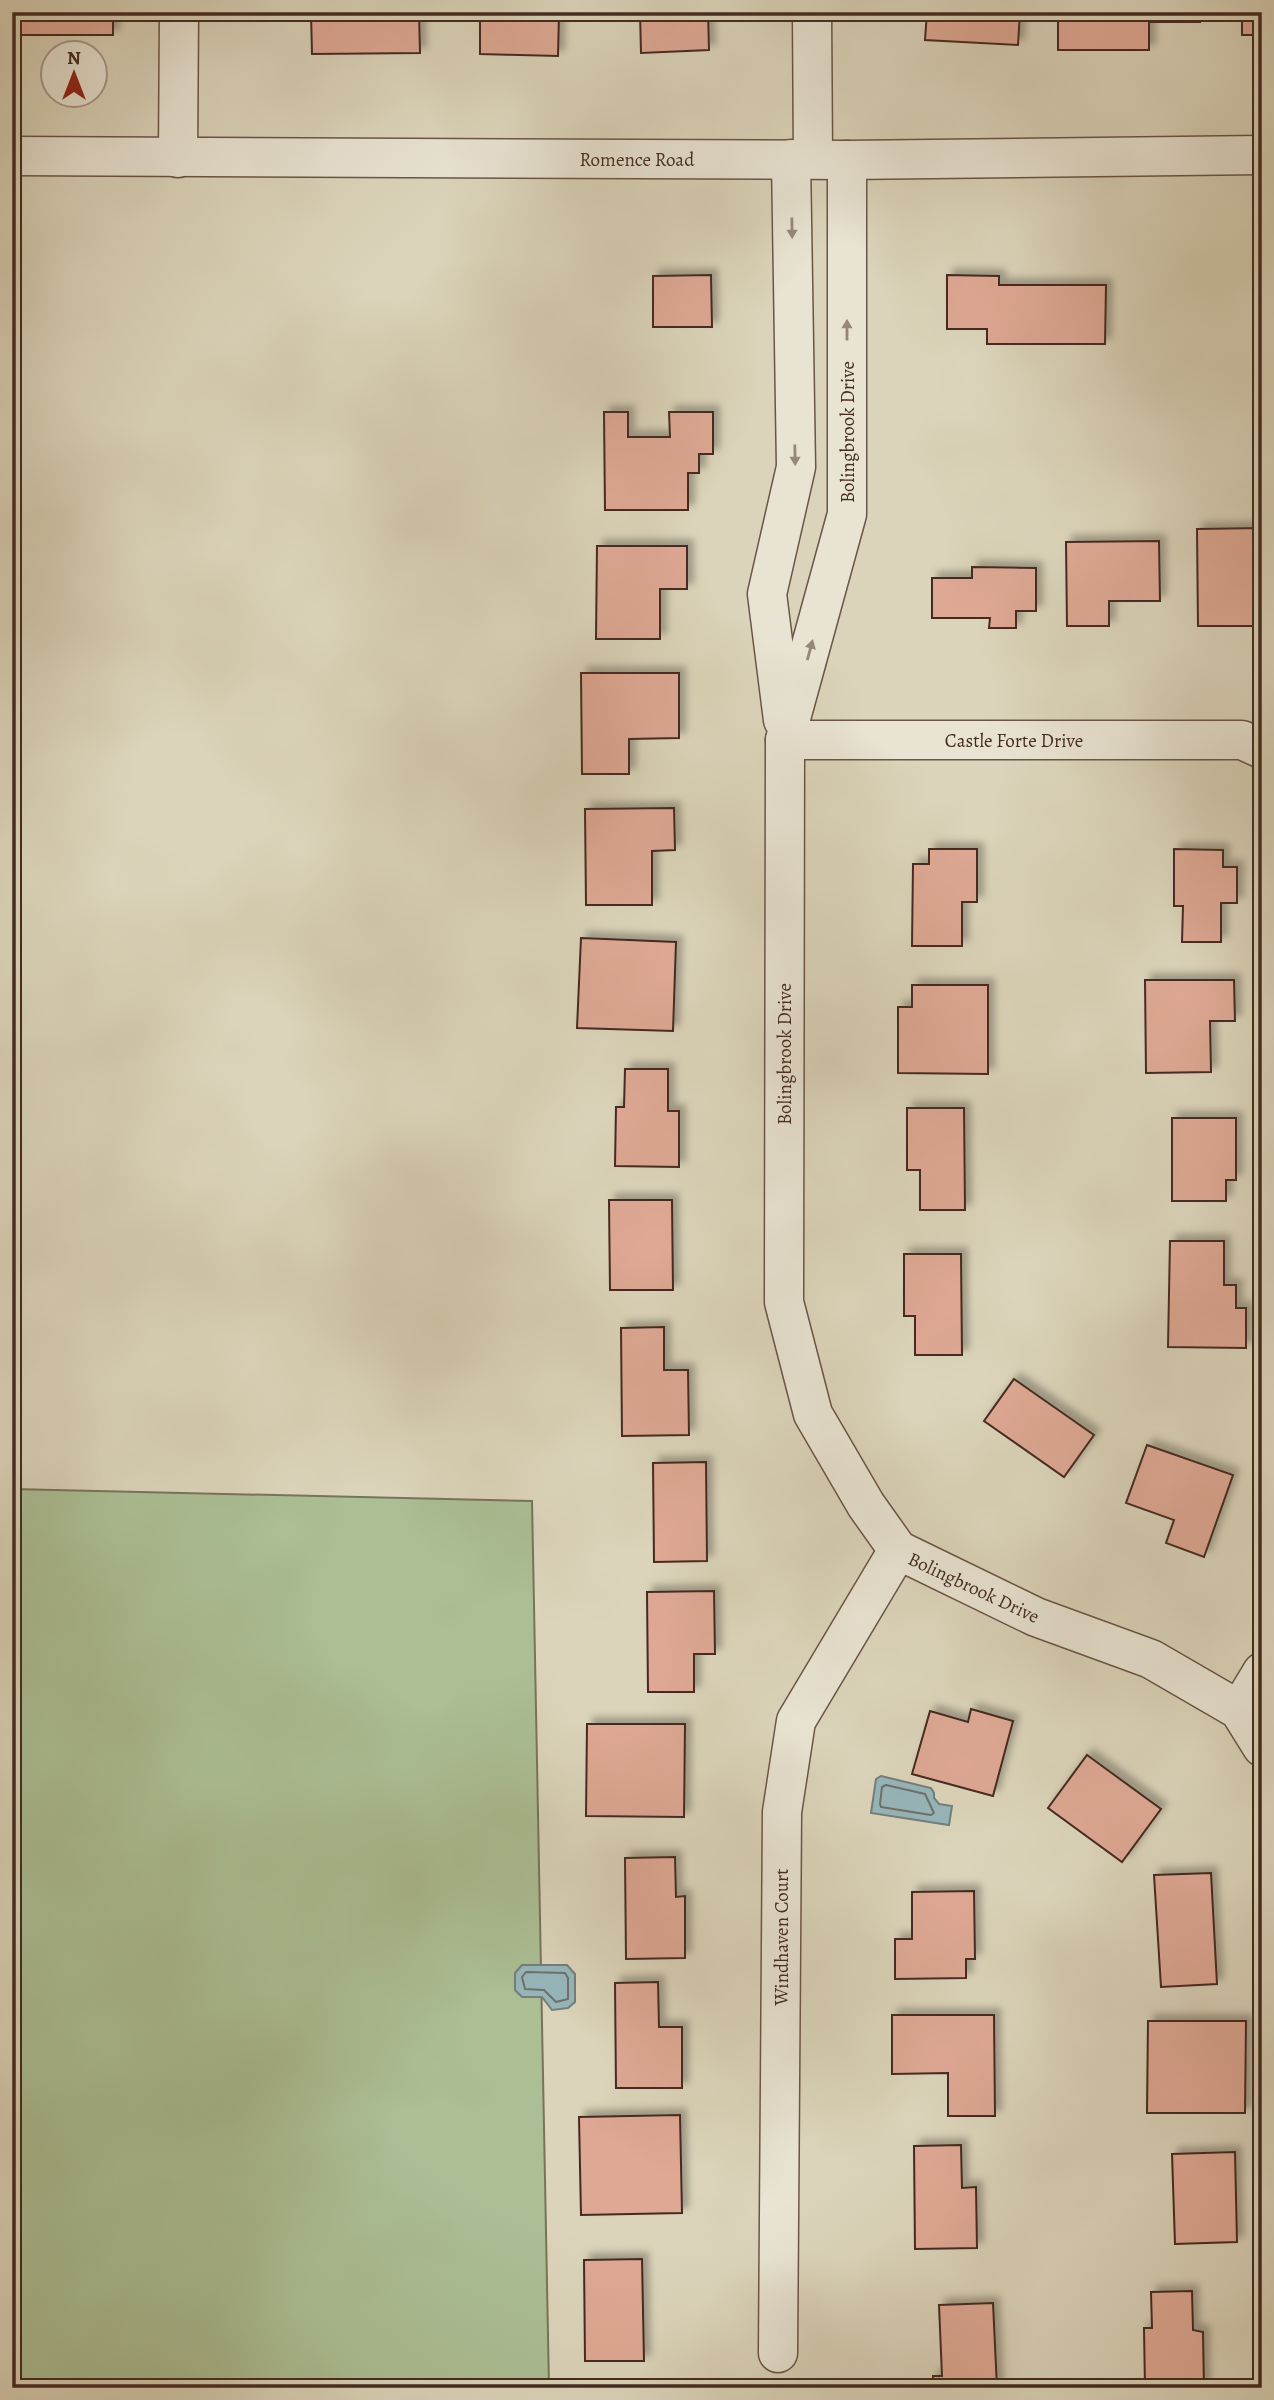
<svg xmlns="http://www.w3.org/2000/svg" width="1274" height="2400" font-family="Alegreya,serif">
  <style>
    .green { fill: #abbe94; stroke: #78745a; stroke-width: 2 }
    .water { fill: #96b6ba; stroke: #757e7c; stroke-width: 2 }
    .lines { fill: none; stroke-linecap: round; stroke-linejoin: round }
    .shore { stroke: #6d706d; stroke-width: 2 }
    .building { fill: #dea894; stroke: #442b20; stroke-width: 2; filter: url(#shadow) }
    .minor-casing { stroke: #6a5546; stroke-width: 41 }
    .minor { stroke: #e8e3d2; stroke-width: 38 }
    .oneway { fill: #968779 }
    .labels { text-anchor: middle; stroke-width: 5; stroke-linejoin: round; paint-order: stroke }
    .street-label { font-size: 19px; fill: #442b20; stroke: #e8e3d2 }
  </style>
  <defs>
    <filter id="shadow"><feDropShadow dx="6" dy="-6" stdDeviation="3.5" flood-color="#0004"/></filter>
  </defs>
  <rect width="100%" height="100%" fill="#dbd4ba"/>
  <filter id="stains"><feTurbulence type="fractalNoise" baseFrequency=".00286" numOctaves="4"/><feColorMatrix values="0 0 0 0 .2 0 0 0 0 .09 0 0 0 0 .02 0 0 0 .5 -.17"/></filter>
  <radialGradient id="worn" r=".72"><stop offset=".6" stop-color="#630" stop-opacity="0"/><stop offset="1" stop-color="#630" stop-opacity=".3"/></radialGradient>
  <path class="green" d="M12,1489L532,1501L549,2388H12Z"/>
  <g class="water">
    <path d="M881,1776L931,1788L934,1793V1798L939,1804L952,1806L949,1825L871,1813L876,1779Z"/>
    <path d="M522,1965H567L575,1974V2002L568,2008L552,2010L542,1997H522L515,1990V1973Z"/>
  </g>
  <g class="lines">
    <g class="shore">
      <path d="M886,1785L925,1794L934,1813L931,1815L881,1807L880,1804L882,1787Z"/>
      <path d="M526,1972L565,1973L568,1978V1999L556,2002L544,1990L525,1989L522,1977Z"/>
    </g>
  </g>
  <g class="building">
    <rect x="12" y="12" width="101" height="23"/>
    <path d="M311,12H419L420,53L312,54Z"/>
    <path d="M480,12H559L558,56L480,54Z"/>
    <path d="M640,12H708L709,50L641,53Z"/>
    <path d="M927,12H1020L1018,45L925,40Z"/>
    <path d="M1058,12H1200V22H1149V50H1058Z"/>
    <rect x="1242" y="12" width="20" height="23"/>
    <path d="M711,275L712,327H653V276Z"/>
    <path d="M947,275L999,276V285H1106L1105,344H987V329H947Z"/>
    <path d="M604,412H628V437H670L669,412H713V454H699V473H688V510H605Z"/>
    <path d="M1262,528V626H1198L1197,529Z"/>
    <path d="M1159,541L1160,601H1109V626H1067L1066,542Z"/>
    <path d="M597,546H687V589H660V639H596Z"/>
    <path d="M972,567L1036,568V611H1016V628H989L990,618H932V578H972Z"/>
    <path d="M581,673H679V738L629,739V774H582Z"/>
    <path d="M674,808L675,850L652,851V905H586L585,809Z"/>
    <path d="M929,849H977V902H962V946H912L913,864H929Z"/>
    <path d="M1174,849L1223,850V867H1237V903H1221V942H1182L1183,906H1174Z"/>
    <path d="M581,938L676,942L673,1031L577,1028Z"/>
    <path d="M1145,980H1234L1235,1021H1210L1211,1072L1146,1073Z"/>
    <path d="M912,985H988V1074L898,1073V1007H912Z"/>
    <path d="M625,1069H668V1111H679V1167L615,1166L616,1107H624Z"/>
    <path d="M907,1108H964L965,1210H920V1170H907Z"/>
    <path d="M1172,1118H1236V1180H1226V1201H1172Z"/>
    <path d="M609,1200H672L673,1290H610Z"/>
    <path d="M1170,1241H1224V1285H1236V1308H1246V1348L1168,1347Z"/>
    <path d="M904,1254H961L962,1355H915V1316H904Z"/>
    <path d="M664,1327V1370H688L689,1435L622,1436L621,1328Z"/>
    <path d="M1014,1379L1094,1435L1064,1477L984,1421Z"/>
    <path d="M1147,1445L1233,1475L1204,1557L1166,1543L1174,1520L1126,1503Z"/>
    <path d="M706,1462L707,1561L654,1562L653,1463Z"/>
    <path d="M714,1591L715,1654H694V1692H648L647,1592Z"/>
    <path d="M971,1709L1013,1721L993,1796L912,1774L930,1711L968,1722Z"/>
    <path d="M587,1724H685L684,1817L586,1816Z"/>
    <path d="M1087,1755L1161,1809L1122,1862L1048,1808Z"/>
    <path d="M675,1857L676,1897L685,1896V1958L626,1959L625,1858Z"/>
    <path d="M1211,1873L1217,1984L1161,1987L1154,1875Z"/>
    <path d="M974,1891L975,1959H966V1978L895,1979V1939H912V1892Z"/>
    <path d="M658,1982L659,2027H682V2088H616L615,1983Z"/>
    <path d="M892,2015H994L995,2116H948V2073L892,2074Z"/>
    <path d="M1148,2021H1246L1245,2113H1147Z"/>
    <path d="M680,2115L682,2213L581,2215L579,2117Z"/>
    <path d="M961,2145L962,2188L976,2187L977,2248L915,2249L914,2146Z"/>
    <path d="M1235,2152L1237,2242L1175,2244L1172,2154Z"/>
    <path d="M642,2259L644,2361H585L584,2260Z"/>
    <path d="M1192,2291L1193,2330L1203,2332L1204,2388H1145L1144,2328H1152L1151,2292Z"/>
    <path d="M993,2303L997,2388H933V2376H942L939,2305Z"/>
  </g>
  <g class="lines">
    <g class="minor-casing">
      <g id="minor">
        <path d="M812,12L813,159"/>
        <path d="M12,156L847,160L1262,155"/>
        <path d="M178,158L179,12"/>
        <path d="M847,160V514L785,740L784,1302L813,1414L866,1505L898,1550L1036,1617L1151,1659L1239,1710L1262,1747"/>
        <path d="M783,720L767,594L796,467L791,159"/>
        <path d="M785,740H1242L1262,749"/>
        <path d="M1239,1710L1262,1672"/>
        <path d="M778,2353L782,1812L796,1721L898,1550"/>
      </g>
    </g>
    <use href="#minor" class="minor"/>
  </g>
  <defs><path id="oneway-solid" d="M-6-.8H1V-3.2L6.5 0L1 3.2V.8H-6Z" transform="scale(1.75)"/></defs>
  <g class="oneway">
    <use href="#oneway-solid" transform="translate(792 228) rotate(89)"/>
    <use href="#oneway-solid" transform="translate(847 330) rotate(-90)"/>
    <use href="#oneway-solid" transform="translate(795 455) rotate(89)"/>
    <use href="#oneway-solid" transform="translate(810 650) rotate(-75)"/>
  </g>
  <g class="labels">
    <g class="street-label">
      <text x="637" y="166">Romence Road</text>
      <text transform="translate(847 432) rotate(-90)" y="7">Bolingbrook Drive</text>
      <text x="1014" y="747">Castle Forte Drive</text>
      <text transform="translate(784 1054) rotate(-90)" y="7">Bolingbrook Drive</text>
      <text transform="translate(974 1587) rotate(25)" y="7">Bolingbrook Drive</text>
      <text transform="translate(781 1937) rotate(-90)" y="7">Windhaven Court</text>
    </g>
  </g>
  <rect width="1274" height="2400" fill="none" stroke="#dbd4ba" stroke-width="42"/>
  <rect x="14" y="14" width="1246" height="2372" fill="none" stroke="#442b20" stroke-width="3.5"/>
  <rect x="21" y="21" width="1232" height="2358" fill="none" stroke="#442b20" stroke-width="2"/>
  <g transform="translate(74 74)"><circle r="33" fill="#e8e3d2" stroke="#a6998b" stroke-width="2"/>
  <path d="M0-5L12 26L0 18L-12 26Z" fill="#8f2418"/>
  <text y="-10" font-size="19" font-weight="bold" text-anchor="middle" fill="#442b20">N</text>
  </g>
  <rect width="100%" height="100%" filter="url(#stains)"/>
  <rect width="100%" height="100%" fill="url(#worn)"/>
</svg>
